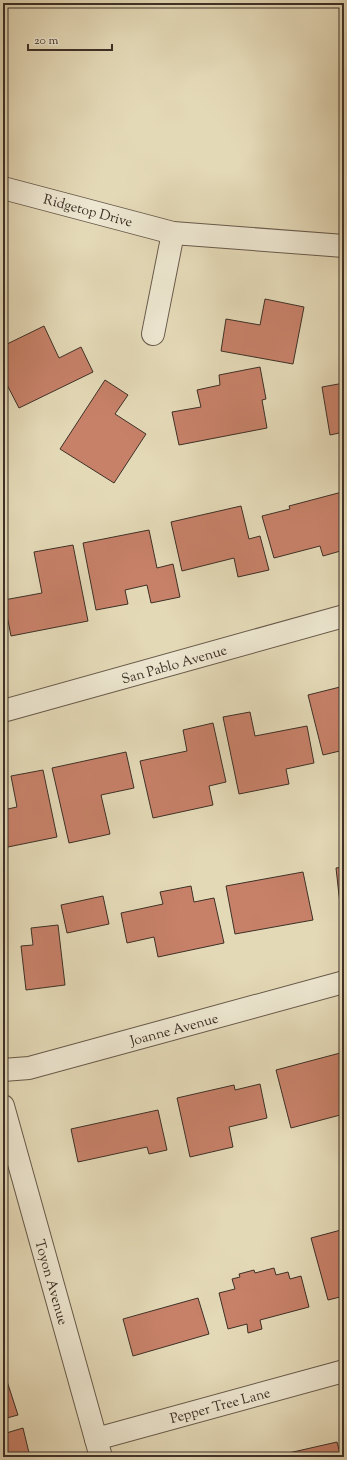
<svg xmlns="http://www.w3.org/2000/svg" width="347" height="1460" font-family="'Sorts Mill Goudy',serif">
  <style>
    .building { fill: #c78169; stroke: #3d3026 }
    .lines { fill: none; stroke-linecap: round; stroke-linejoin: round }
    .minor-casing { stroke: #675a4a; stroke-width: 24 }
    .minor { stroke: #ede6d0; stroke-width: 22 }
    .labels { text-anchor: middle; stroke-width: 4; stroke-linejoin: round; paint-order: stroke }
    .street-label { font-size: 14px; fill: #3d3026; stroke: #ede6d0 }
  </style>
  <rect width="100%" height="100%" fill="#e4d9b7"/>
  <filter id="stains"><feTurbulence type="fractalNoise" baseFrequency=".005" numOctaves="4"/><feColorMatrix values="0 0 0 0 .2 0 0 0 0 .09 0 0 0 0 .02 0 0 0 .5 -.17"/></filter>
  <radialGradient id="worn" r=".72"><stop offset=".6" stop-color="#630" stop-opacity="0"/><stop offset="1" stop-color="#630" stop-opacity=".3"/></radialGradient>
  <g class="building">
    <path d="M265,299L304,307L293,364L221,351L226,319L260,325Z"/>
    <path d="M44,326L59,358L81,347L93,372L19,408L3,377V346Z"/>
    <path d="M260,367L266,399L262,400L267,428L179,445L172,412L201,407L197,390L220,385L219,375Z"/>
    <path d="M105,380L128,395L115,414L146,434L114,483L60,449Z"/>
    <path d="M344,383V432L330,435L322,387Z"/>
    <path d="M342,492L344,499V550L323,556L320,546L274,558L262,516L290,509L289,506Z"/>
    <path d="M241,506L249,539L260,536L269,570L238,577L234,558L182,571L171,522Z"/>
    <path d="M149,530L157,568L173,564L180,597L151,603L147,585L125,590L128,604L96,610L83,543Z"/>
    <path d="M73,545L88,621L11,636L4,600L42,593L34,552Z"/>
    <path d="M344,686V750L323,755L308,695Z"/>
    <path d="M250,712L255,736L307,726L314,763L286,769L289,784L239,794L223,717Z"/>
    <path d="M213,723L226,782L209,786L213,805L153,818L140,761L187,751L183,730Z"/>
    <path d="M126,752L134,788L101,795L110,834L69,843L52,768Z"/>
    <path d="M43,770L57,837L3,848V810L17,807L11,776Z"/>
    <path d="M344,867V903L340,904L336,868Z"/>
    <path d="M303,872L313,920L235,934L226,886Z"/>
    <path d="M191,886L194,902L214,898L224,943L158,957L154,937L127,943L121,913L163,904L160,892Z"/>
    <path d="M103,896L109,924L67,933L61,905Z"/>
    <path d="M58,925L65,985L26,990L21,946L33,945L31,928Z"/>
    <path d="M344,1052V1114L291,1128L276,1070Z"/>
    <path d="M260,1084L267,1118L229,1127L233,1147L190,1157L177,1098L234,1085L235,1090Z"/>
    <path d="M158,1110L167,1150L149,1154L147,1147L78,1162L71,1129Z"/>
    <path d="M341,1230L344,1245V1296L328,1300L311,1238Z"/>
    <path d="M274,1268L276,1275L288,1272L290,1279L301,1276L309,1307L260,1320L262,1329L248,1333L247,1324L228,1329L219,1293L235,1289L232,1279L240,1277L239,1274L254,1270L255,1273Z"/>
    <path d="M198,1298L209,1334L133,1356L123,1319Z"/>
    <path d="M3,1369L18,1415L3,1419Z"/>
    <path d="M23,1428L30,1457H3V1434Z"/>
    <path d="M337,1442L341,1457H271Z"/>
  </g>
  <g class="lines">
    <g class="minor-casing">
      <g id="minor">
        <path d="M3,188L173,233L344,246"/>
        <path d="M153,334L173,233"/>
        <path d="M3,711L344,616"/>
        <path d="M3,1070L29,1068L344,982"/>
        <path d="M3,1106L101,1457"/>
        <path d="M96,1439L344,1371"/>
      </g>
    </g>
    <use href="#minor" class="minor"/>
  </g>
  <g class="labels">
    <g class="street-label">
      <text transform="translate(88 210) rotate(15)" y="5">Ridgetop Drive</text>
      <text transform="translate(174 664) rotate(-16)" y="5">San Pablo Avenue</text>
      <text transform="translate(174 1029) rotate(-15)" y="5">Joanne Avenue</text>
      <text transform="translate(52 1282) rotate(74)" y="5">Toyon Avenue</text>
      <text transform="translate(220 1405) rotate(-15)" y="5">Pepper Tree Lane</text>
    </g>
  </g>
  <rect width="347" height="1460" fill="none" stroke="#e4d9b7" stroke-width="16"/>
  <rect x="4" y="4" width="339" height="1452" fill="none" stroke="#3d3026" stroke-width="2"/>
  <rect x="8" y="8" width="331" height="1444" fill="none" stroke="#3d3026"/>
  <path d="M28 44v6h84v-6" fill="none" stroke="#3d3026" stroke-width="2"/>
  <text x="34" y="44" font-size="12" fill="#3d3026" stroke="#ede6d0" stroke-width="3" paint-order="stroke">20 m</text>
  <rect width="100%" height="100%" filter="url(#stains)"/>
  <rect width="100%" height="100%" fill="url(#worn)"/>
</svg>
